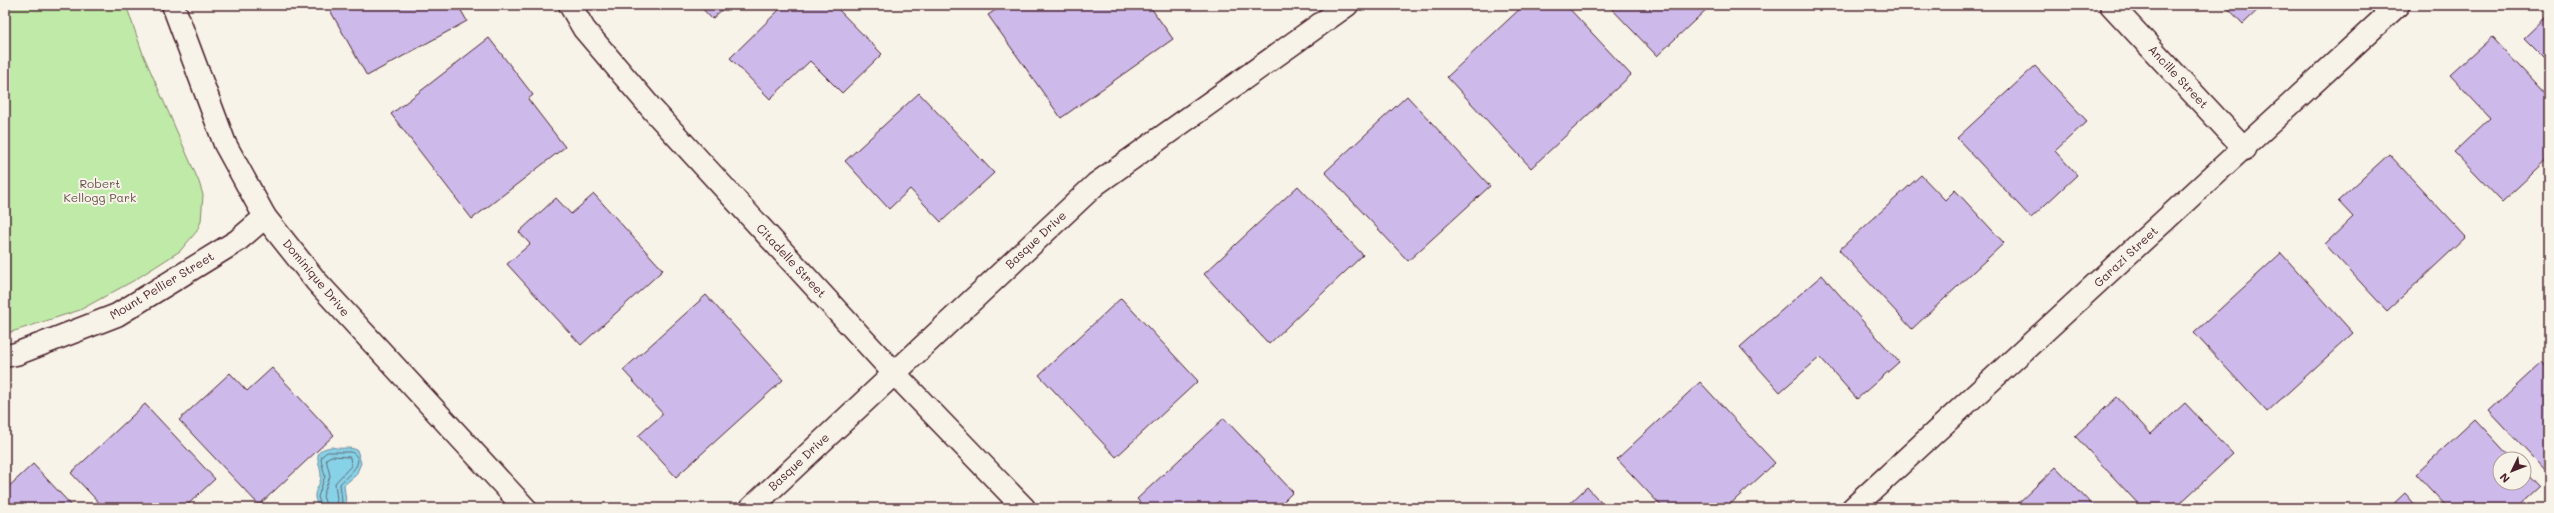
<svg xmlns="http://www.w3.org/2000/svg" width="2554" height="513" font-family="Mali,sans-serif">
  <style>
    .green { fill: #bfeaa7; stroke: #848469 }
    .water { fill: #87d2e7; stroke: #6f8a9c }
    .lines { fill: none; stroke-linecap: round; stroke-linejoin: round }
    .shore { stroke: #626776; stroke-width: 1 }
    .building { fill: #cdbaea; stroke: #4a1f2b }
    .street-casing { stroke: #4a1f2b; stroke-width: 25 }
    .street { stroke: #f7f3e8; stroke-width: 22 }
    .labels { text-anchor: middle; stroke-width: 4; stroke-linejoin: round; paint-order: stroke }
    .street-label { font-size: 12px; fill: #4a1f2b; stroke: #f7f3e8 }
    .park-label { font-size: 12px; fill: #67524a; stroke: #f7f3e8 }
  </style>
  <rect width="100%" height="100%" fill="#f7f3e8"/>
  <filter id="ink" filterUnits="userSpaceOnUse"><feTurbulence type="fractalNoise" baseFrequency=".025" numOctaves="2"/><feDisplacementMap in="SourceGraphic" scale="8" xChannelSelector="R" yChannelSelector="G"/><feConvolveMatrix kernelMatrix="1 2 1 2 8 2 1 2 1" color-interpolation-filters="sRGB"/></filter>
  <g filter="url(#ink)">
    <path class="green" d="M5,5H126L143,54L199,182L203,195L201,221L197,231L180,251L133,281L80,310L5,334Z"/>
    <path class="water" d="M332,447C341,450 348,446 357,450L361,463L356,475L344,485L346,502L343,508H320C308,492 321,489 321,475C320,461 310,450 332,447Z"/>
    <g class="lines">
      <g class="shore">
        <path d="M322,508L318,497L325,476L321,460L322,456L327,452H351C369,461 346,476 340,484L342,501L340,508"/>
        <path d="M327,508L323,496L330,476L326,459L331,456L350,457L351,466L335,483L337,500L335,508"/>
      </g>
    </g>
    <g class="building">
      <path d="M327,5H458L467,21L367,76Z"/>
      <path d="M699,5H727L712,19Z"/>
      <path d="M784,5H834L882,54L842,93L810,61L770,99L730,58Z"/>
      <path d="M1003,5H1149L1173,39L1061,118L988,15Z"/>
      <path d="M1524,5H1566L1631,75L1531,168L1447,77Z"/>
      <path d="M1608,5H1711L1657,56Z"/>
      <path d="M2225,5H2263L2243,24Z"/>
      <path d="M2549,14V63L2524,38Z"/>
      <path d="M2492,37L2549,98V158L2502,202L2454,152L2490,118L2450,75Z"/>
      <path d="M489,38L533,95L528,99L565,147L472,219L391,114Z"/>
      <path d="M2035,66L2087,121L2055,151L2077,175L2031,218L1957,138Z"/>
      <path d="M919,93L994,173L941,222L910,189L889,209L845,161Z"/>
      <path d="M1407,96L1490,186L1408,261L1325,172Z"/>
      <path d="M2389,154L2466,237L2387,311L2325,244L2353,217L2338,201Z"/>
      <path d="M1921,175L1945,200L1955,190L2004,243L1912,329L1839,250Z"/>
      <path d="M1298,186L1363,255L1269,344L1204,274Z"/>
      <path d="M594,194L663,270L581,345L507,264L530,244L519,232L556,198L571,214Z"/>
      <path d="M2281,253L2353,333L2267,412L2194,333Z"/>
      <path d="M1822,275L1899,362L1857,399L1820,357L1780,392L1740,347Z"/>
      <path d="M706,295L783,380L676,477L638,436L663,414L623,370Z"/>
      <path d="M1121,298L1198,381L1116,457L1039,375Z"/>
      <path d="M2542,362L2549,370V475L2489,411Z"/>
      <path d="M272,368L334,435L259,505L179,420L230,373L247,391Z"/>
      <path d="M1700,382L1775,463L1726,508H1663L1617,459Z"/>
      <path d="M2117,397L2151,434L2185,403L2233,454L2175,508H2142L2075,436Z"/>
      <path d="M145,404L215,479L184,508H104L71,473Z"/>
      <path d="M1224,418L1293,492L1277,508H1226L1219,501L1211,508H1145L1137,499Z"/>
      <path d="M2475,419L2512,459H2500V483H2524V471L2539,487L2516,508H2448L2416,474Z"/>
      <path d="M33,464L74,508H5V490Z"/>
      <path d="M2056,467L2095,508H2013Z"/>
      <path d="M1587,487L1606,508H1565Z"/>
      <path d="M2405,493L2418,508H2389Z"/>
    </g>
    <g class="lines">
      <g class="street-casing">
        <g id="street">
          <path d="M173,5L225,144L265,217L316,281L525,508"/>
          <path d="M570,5L584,29L652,109L894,373L1024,508"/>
          <path d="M2111,5L2245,149"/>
          <path d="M5,356L16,354L117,315L237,241L265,217"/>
          <path d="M751,508L1096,184L1347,5"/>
          <path d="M1853,508L2398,5"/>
        </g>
      </g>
      <use href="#street" class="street"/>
    </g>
  </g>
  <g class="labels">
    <g class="street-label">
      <text transform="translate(2178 77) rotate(47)" y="4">Ancille Street</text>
      <text transform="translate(1036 240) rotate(-43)" y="4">Basque Drive</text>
      <text transform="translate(2126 257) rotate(-43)" y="4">Garazi Street</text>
      <text transform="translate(791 261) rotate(47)" y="4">Citadelle Street</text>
      <text transform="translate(316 278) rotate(50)" y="4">Dominique Drive</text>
      <text transform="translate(162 286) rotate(-31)" y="4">Mount Pellier Street</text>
      <text transform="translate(799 462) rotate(-43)" y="4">Basque Drive</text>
    </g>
    <g class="park-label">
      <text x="100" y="188">Robert<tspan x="100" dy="14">Kellogg Park</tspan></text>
    </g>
  </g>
  <rect width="2554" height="513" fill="none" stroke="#f7f3e8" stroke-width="20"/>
  <rect x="10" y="10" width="2534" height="493" fill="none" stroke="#4a1f2b" stroke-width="1.5" filter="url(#ink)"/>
  <g transform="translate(2512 471) rotate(227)"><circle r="19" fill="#f7f3e8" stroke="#b29e9c"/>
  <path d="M0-3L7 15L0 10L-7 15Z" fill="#4a1f2b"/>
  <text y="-6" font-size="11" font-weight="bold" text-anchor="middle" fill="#4a1f2b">N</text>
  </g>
</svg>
